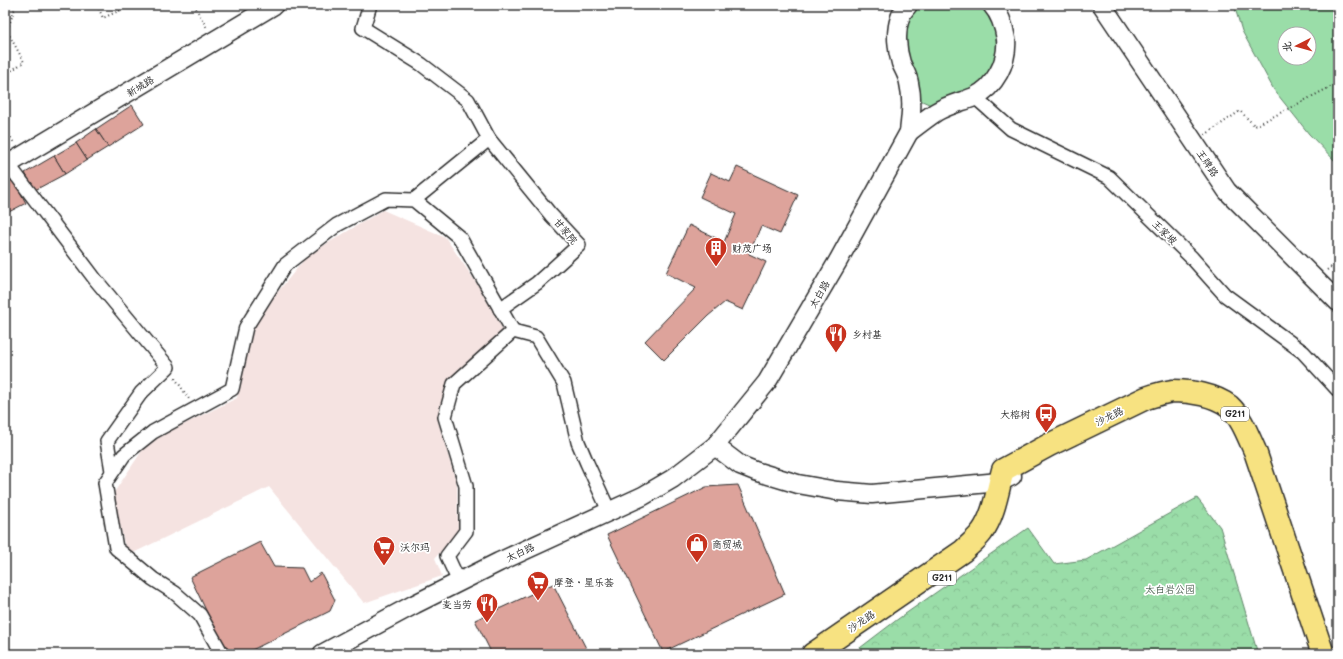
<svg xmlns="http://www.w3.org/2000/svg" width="1343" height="659" font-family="Mali,'LXGW WenKai TC',sans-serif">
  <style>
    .built { fill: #f5e3e1 }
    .forest { fill: url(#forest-crowns); stroke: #62846a }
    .green { fill: #9adda8; stroke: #62846a; fill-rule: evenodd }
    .building { fill: #dda39b; stroke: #2b2b2b }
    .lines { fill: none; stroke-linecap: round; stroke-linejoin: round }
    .minor-casing { stroke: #2b2b2b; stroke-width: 16 }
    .secondary-casing { stroke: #2b2b2b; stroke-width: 21 }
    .trunk-casing { stroke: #2b2b2b; stroke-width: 25 }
    .path { stroke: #2b2b2b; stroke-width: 2; stroke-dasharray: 1 3; stroke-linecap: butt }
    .minor { stroke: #fff; stroke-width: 13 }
    .secondary { stroke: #fff; stroke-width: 18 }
    .trunk { stroke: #f7e281; stroke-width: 22 }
    .labels { text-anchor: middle; stroke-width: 3.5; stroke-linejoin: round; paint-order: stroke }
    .shield { fill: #fff; stroke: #6b6b6b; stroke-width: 1 }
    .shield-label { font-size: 9px; font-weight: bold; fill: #2b2b2b }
    .street-label { font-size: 10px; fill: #2b2b2b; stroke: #fff }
    .poi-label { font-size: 10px; fill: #2b2b2b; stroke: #fff; text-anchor: start }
    .park-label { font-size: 10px; fill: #4c6050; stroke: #fff }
  </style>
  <defs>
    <pattern id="forest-crowns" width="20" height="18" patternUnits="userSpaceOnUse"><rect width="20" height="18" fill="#9adda8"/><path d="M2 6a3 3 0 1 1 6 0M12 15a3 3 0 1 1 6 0" fill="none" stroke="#85be91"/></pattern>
  </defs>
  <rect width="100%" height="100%" fill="#fff"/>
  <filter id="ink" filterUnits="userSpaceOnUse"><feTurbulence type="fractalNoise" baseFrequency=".025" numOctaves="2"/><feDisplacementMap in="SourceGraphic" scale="8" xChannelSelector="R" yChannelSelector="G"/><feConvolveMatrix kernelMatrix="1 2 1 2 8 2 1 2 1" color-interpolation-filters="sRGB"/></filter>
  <g filter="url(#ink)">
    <path class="built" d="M383,210L445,237L484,294L504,332L447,383L438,421L457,485L458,532L435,558L442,576L364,603L269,487L127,556L113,494L148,442L237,398L254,321L308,255Z"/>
    <path class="forest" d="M1197,498L1220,527L1258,654H852L898,619L1028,528L1054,564L1086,560Z"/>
    <g class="green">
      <path d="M912,5H985L1000,28L999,58L981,82L953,97L931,105L920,100L901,44Z"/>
      <path d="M1234,5H1338V164L1309,134L1274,90L1242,31ZM1285,34H1309V58H1285Z"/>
    </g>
    <g class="building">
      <path d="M132,105L144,124L108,147L96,129Z"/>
      <path d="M96,129L108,147L87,160L76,143Z"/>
      <path d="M76,143L87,160L65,174L54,156Z"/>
      <path d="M54,156L65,174L35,190L25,173Z"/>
      <path d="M737,167L798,195L780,234L761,226L749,254L766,262L743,310L725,302L708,316L664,360L645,341L696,288L666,273L689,225L724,242L736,214L700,197L711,173L730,182Z"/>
      <path d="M13,179L26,203L5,214V184Z"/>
      <path d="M738,485L785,594L663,652L607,535L706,487Z"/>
      <path d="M260,542L274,567L302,568L309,582L321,573L335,600L330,611L244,654H232L226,652L190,577Z"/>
      <path d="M553,584L589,654H492L475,620Z"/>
    </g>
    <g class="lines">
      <g class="minor-casing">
        <g id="minor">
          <path d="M370,5L363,28L421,64L468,100L489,139L414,200"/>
          <path d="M975,97L1011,129L1109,177L1192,258L1225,295L1303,352L1338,390"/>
          <path d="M489,139L551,215L579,245L537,283L500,309"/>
          <path d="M8,164L95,279L168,367L141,393L107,441L112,471"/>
          <path d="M513,331L536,337L564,383L578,442L587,463L609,511"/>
          <path d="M222,654L200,615L175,593L153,579L116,548L105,483L124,455L153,432L232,389L246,327L285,265L337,225L386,199L414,200L460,238L513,331L454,384L445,417L466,486V531L447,556L459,582"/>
        </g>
      </g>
      <g class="secondary-casing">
        <g id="secondary">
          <path d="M1102,5L1227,191L1338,302"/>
          <path d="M909,132C918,125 927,118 936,112C948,105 961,102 974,97C995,87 1008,62 1006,39C1004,26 1000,14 992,5"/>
          <path d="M5,166L274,5"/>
          <path d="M715,446L740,465L755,471L798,484L837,491L872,494L999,482L1012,476"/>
          <path d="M322,654L415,604L499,562L643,496L672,479L715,446L767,382L838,261L909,132C911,115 913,100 909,83C908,76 904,70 901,63C897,50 895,32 900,18C901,13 905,9 908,5"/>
        </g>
      </g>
      <g class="trunk-casing">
        <path id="trunk" d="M813,654L963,551C969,545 977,539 982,532C994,516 998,488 1003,470L1049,445L1146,398C1155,395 1164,392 1173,391C1191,391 1215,395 1229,406C1242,418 1248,436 1255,451L1323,654"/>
      </g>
      <g class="path">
        <path d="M97,5L103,18L132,5"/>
        <path d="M194,5L207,28"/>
        <path d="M1336,5L1338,9"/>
        <path d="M5,75L24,62L7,31L16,5"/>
        <path d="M5,127L14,143"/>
        <path d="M1205,135L1240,111L1255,126L1338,83"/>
        <path d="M1327,270L1338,262"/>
        <path d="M175,378L189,399"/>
      </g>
      <use href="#minor" class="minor"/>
      <use href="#secondary" class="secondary"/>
      <use href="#trunk" class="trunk"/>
    </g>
  </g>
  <defs>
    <g id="building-pin" transform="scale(1.15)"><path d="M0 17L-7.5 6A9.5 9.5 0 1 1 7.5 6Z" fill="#c8321e" stroke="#fff"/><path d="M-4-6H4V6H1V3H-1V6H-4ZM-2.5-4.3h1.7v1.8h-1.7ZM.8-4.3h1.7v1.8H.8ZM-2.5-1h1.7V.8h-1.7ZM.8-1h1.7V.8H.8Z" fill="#fff"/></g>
    <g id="restaurant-pin" transform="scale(1.15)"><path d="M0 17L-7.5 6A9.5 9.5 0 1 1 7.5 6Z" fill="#c8321e" stroke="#fff"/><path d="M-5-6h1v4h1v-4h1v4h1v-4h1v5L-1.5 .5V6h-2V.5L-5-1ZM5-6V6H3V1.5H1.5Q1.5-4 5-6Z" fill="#fff"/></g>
    <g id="bus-pin" transform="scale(1.15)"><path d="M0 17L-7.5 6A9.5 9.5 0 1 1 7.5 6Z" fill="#c8321e" stroke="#fff"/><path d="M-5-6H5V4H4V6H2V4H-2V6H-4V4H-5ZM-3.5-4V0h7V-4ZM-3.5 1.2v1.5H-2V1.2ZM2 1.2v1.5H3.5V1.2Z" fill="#fff"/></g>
    <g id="shop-pin" transform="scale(1.15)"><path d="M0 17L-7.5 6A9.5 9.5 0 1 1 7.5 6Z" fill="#c8321e" stroke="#fff"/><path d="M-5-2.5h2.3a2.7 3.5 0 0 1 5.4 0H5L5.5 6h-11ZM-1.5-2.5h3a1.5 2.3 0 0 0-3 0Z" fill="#fff"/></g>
    <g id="supermarket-pin" transform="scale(1.15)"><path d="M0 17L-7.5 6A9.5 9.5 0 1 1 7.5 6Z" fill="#c8321e" stroke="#fff"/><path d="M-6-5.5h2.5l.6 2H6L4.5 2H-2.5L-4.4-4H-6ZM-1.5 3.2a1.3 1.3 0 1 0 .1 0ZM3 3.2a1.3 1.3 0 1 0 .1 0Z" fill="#fff"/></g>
  </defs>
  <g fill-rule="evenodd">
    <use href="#building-pin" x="716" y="248"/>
    <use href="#restaurant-pin" x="836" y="334"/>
    <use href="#bus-pin" x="1046" y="414"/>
    <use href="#shop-pin" x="697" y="544"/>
    <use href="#supermarket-pin" x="384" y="547"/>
    <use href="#supermarket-pin" x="538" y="582"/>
    <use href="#restaurant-pin" x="487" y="604"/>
  </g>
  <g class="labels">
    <g class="shield">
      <rect x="1221" y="407" width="28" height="14" rx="3"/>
      <rect x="928" y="571" width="28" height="14" rx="3"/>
    </g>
    <g class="shield-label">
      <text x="1235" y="417">G211</text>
      <text x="942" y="581">G211</text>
    </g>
    <g class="street-label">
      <text transform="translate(140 86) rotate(-31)" y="4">新城路</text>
      <text transform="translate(1208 163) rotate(56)" y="4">王牌路</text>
      <text transform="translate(566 231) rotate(49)" y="4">甘家院</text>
      <text transform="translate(1165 232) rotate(44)" y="4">王家坡</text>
      <text transform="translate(819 294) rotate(-60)" y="4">太白路</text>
      <text transform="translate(1109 416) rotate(-26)" y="4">沙龙路</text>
      <text transform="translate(520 552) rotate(-25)" y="4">太白路</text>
      <text transform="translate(861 621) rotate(-34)" y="4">沙龙路</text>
    </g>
    <g class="poi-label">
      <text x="732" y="252">财茂广场</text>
      <text x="852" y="338">乡村基</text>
      <text x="1030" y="418" text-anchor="end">大榕树</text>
      <text x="712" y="548">商贸城</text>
      <text x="400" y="551">沃尔玛</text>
      <text x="554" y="586">摩登・星乐荟</text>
      <text x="472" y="608" text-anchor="end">麦当劳</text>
    </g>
    <g class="park-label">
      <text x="1170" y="593">太白岩公园</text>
    </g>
  </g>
  <rect width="1343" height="659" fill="none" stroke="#fff" stroke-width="20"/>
  <rect x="10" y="10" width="1323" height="639" fill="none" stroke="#2b2b2b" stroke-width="1.5" filter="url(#ink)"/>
  <g transform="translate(1297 46) rotate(264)"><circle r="19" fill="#ffffff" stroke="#aaaaaa"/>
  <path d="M0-3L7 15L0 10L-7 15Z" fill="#c8321e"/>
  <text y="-6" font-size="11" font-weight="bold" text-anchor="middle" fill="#2b2b2b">北</text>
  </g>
</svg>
